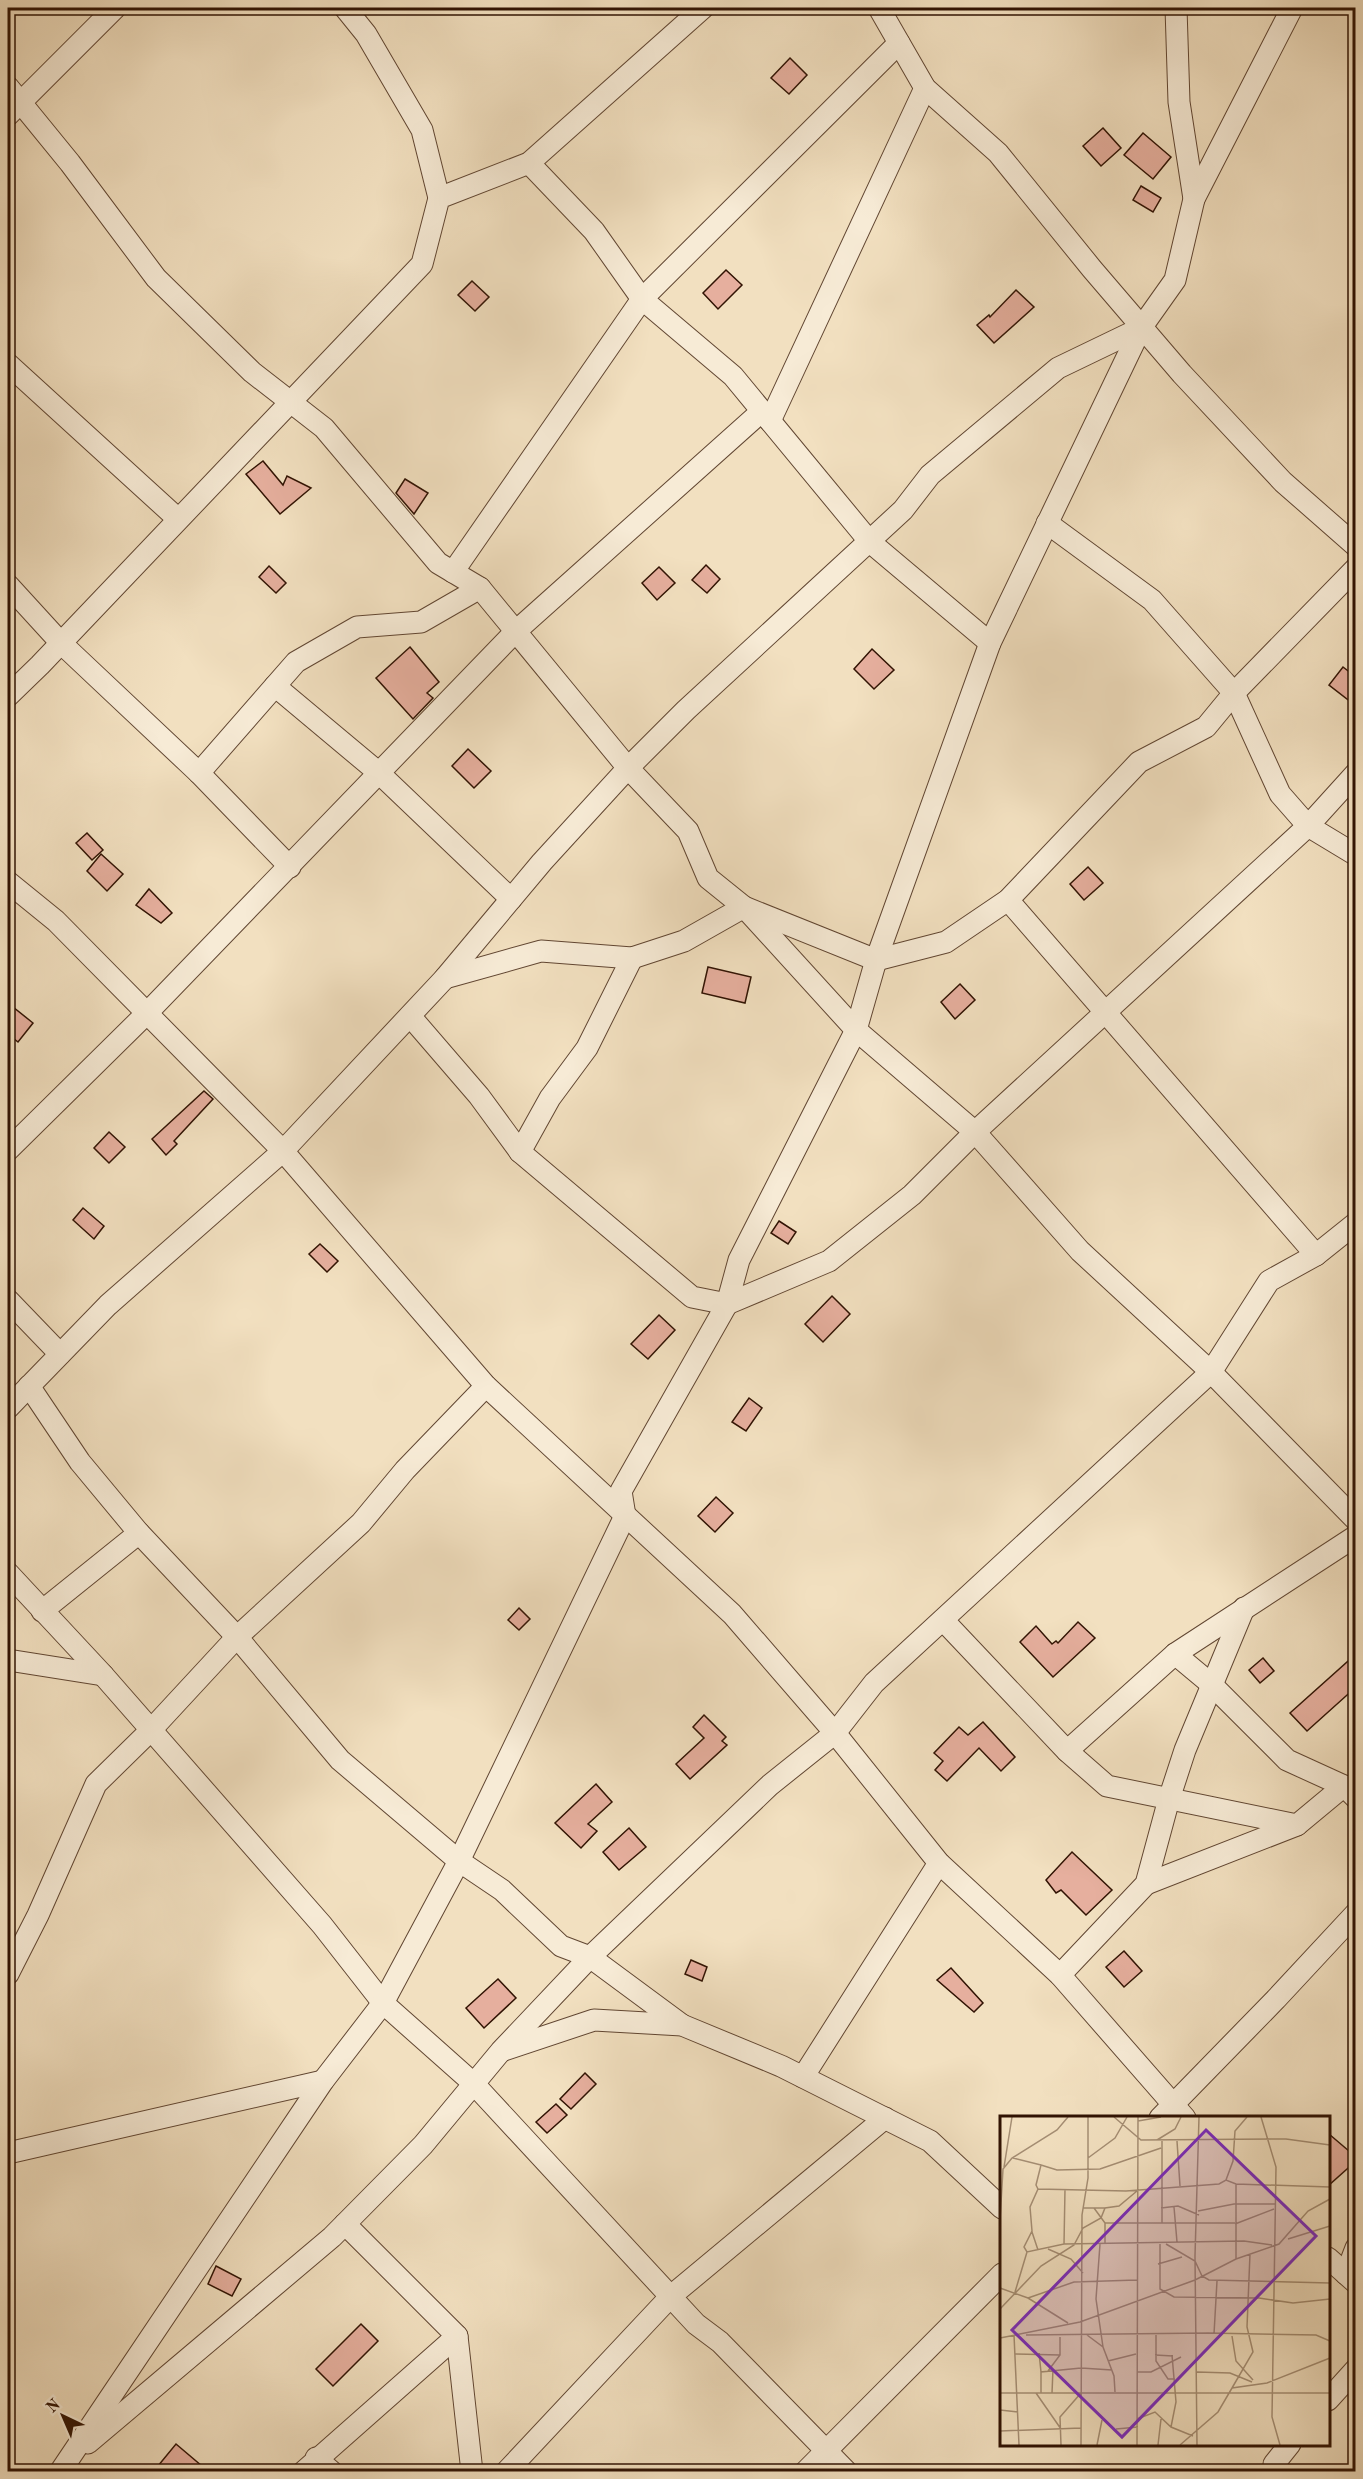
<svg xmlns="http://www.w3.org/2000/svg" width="1363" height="2479" font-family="'Old Standard TT',serif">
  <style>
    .building { fill: #e6af9e; stroke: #311303; stroke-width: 1.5 }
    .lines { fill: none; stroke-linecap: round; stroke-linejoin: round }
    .street-casing { stroke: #614632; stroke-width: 23 }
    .street { stroke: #f7ebd6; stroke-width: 21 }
    .inset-road { fill: none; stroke: #a58e74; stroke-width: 1.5 }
    .view { fill: #7b2cbf; fill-opacity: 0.15; stroke: #7b2cbf; stroke-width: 3 }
    .inset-edge { fill: none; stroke: #311303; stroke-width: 3 }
  </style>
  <rect width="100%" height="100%" fill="#f2e0c0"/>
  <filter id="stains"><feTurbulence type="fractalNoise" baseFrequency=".00333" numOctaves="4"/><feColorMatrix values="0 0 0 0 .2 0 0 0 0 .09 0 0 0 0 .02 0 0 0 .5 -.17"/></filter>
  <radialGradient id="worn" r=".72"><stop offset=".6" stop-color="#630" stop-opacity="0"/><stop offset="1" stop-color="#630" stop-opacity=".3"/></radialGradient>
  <g class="building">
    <path d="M790,58L807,75L789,94L771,78Z"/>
    <path d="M1103,128L1121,148L1101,166L1083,146Z"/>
    <path d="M1143,133L1171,157L1153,179L1124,155Z"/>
    <path d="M1141,186L1161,198L1153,212L1133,200Z"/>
    <path d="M726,270L742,285L718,309L703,293Z"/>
    <path d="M472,281L489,297L475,311L458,295Z"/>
    <path d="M1016,290L1034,307L994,343L977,325L989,315L990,317Z"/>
    <path d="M263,461L283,485L287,476L311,488L280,514L246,474Z"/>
    <path d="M405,479L428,493L414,514L396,493Z"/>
    <path d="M706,565L720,579L707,593L692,580Z"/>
    <path d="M269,566L286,583L276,593L259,577Z"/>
    <path d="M659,567L675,583L657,600L642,583Z"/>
    <path d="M410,647L439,682L427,693L433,698L413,719L376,678Z"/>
    <path d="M872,649L894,670L874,689L854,669Z"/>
    <path d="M1343,667L1356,677V706L1329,685Z"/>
    <path d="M468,749L491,771L474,788L452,766Z"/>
    <path d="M87,833L103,850L92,860L76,843Z"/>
    <path d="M101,854L123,874L107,891L87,871Z"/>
    <path d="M1088,867L1103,883L1084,900L1070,884Z"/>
    <path d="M149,889L172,913L161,923L136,905Z"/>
    <path d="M708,967L751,977L745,1003L702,993Z"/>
    <path d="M960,984L975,1000L955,1019L941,1002Z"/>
    <path d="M8,1003L33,1023L18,1042L8,1034Z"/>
    <path d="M204,1091L213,1099L174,1141L177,1144L166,1155L152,1139Z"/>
    <path d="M109,1132L125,1147L109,1163L94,1148Z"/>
    <path d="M83,1208L104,1226L94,1239L73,1220Z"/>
    <path d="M779,1221L796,1232L788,1244L771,1233Z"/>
    <path d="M320,1244L338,1261L327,1272L309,1254Z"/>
    <path d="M832,1296L850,1314L823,1342L805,1324Z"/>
    <path d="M659,1315L675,1330L648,1359L631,1344Z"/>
    <path d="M749,1398L762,1408L746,1431L732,1422Z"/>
    <path d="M716,1497L733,1513L715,1532L698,1516Z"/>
    <path d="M519,1608L530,1619L519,1630L508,1620Z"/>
    <path d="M1078,1622L1095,1638L1053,1677L1020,1642L1036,1626L1052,1644L1056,1641L1058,1643Z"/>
    <path d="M1356,1654V1687L1307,1731L1290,1713Z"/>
    <path d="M1263,1658L1274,1671L1260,1683L1249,1670Z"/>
    <path d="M704,1715L726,1737L722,1741L727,1745L690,1779L676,1764L704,1738L693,1727Z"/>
    <path d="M983,1722L1015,1757L1001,1771L979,1748L947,1781L935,1770L943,1761L934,1753L959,1727L968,1735Z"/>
    <path d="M596,1784L612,1802L588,1824L597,1831L581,1848L555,1823Z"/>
    <path d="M629,1828L646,1847L619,1870L603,1852Z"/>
    <path d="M1072,1852L1112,1890L1086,1915L1061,1890L1056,1893L1046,1880Z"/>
    <path d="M1124,1951L1142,1971L1124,1987L1106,1967Z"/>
    <path d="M691,1960L707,1967L702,1981L685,1974Z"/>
    <path d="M951,1968L983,2003L974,2012L937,1980Z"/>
    <path d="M498,1979L516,1998L484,2028L466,2008Z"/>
    <path d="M585,2073L596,2084L571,2109L560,2099Z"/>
    <path d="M556,2104L567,2115L547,2133L536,2122Z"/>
    <path d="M1329,2134L1356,2157V2161L1329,2185Z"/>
    <path d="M216,2266L241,2279L232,2296L208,2284Z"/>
    <path d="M361,2324L378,2341L333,2386L316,2369Z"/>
    <path d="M176,2444L209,2472H153Z"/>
  </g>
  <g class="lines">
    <g class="street-casing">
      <g id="street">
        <path d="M345,8L366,34L422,130L439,198"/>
        <path d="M879,8L925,88L998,153L1092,269L1182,374L1283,482L1356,546"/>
        <path d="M8,87L70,163L156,278L252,372L324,428L438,563L480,588L628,768L688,831L708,878L744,907L856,1030L975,1132L1080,1251L1211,1372L1356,1520"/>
        <path d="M8,115L115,8"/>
        <path d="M529,163L594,231L642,299L733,376L870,542L990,643"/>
        <path d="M1194,199L1292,8"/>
        <path d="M8,364L178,519"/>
        <path d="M770,421L925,88"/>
        <path d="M1047,523L1152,600L1234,693L1280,794L1308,826L1356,855"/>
        <path d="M453,572L642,299L899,43"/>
        <path d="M8,585L61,643L199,773L290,867"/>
        <path d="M275,686L379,773L511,899"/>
        <path d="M8,696L40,665L422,264L439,198L529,163L703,8"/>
        <path d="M199,773L296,662L357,627L421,622L480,588"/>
        <path d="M8,882L56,921L283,1151L486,1386L732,1614L835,1733L939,1863L1060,1975L1185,2118"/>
        <path d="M1008,900L1316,1255"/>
        <path d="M445,978L541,951L632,958L684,941L744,907L876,960L946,942L1008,900L1139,762L1206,727L1234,693L1356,568"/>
        <path d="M410,1016L479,1096L520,1152L692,1297L727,1304L829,1261L912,1195L975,1132L1308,826L1356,773"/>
        <path d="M8,1150L147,1013L515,632L762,411"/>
        <path d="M520,1152L550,1098L587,1048L632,958"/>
        <path d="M8,1300L60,1354"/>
        <path d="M29,1386L80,1462L139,1533L237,1637L340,1760L459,1861L502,1890L561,1946L590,1957L682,2025"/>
        <path d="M8,1408L108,1305L283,1151L445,978L542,862L628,768L686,710L903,510L930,475L1058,368L1141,328"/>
        <path d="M8,1573L103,1675L322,1925L383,2003L473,2083L696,2324L720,2342L847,2472"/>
        <path d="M42,1611L139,1533"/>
        <path d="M943,1620L1067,1751L1107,1786L1297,1825L1344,1786"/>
        <path d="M1175,1654L1211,1684L1287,1760L1344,1786L1356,1798"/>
        <path d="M8,1660L103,1675"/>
        <path d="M1067,1751L1175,1654L1356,1536"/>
        <path d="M1146,1884L1297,1825"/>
        <path d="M8,1974L38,1915L96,1784L150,1731L237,1637L361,1523L405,1470L486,1386"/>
        <path d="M1060,1975L1146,1884L1169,1799L1185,1750L1244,1608"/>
        <path d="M504,2050L594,2020L682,2025L781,2066L930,2141L1002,2208"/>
        <path d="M803,2077L939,1863"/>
        <path d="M1160,2118L1276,1999L1356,1913"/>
        <path d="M8,2153L323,2081"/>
        <path d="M345,2224L457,2336L472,2472"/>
        <path d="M1328,2258L1356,2283"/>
        <path d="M1346,2274L1356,2248"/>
        <path d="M1328,2400L1356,2369"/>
        <path d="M88,2443L332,2237L423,2145L501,2051L590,1957L770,1785L835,1733L874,1683L1211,1372L1269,1281L1316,1255L1356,1223"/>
        <path d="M316,2458L332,2472"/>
        <path d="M1274,2464L1290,2444"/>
        <path d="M60,2472L323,2081L383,2003L459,1861L625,1516L621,1491L727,1304L739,1260L856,1030L876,960L990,643L1141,328L1175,280L1194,199L1179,102L1176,8"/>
        <path d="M303,2472L457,2336"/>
        <path d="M506,2472L671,2296L885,2118"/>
        <path d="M805,2472L1002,2274"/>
      </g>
    </g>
    <use href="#street" class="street"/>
  </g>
  <g transform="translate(1000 2116)">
    <rect width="330" height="330" fill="#f2e0c0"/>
    <path class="inset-road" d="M114,1L141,24L286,23L330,29M261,1L276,51L272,301L280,329M138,5L161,1M157,24L175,13L181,1M177,25L180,70M161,32L100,53L57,54L41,49L36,69L38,73L126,75L219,68L226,64L236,68L330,71M13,42L41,49M88,42L115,22L127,1M4,51L12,1M226,64L233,45L235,15L247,1M38,73L30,91L32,115L24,131L27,136L64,128L244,125L272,129M174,91L177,126M83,92H105M94,92L105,107V128M161,92L178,90L199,99M198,95L234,88H275M0,104L3,53L12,42L57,14L68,1M105,107H235M162,107V25M235,108L274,93M32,116L38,134M288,123L330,110M64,128L65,73M100,128L96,183L103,231M160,128V173L174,181L259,182L293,187L330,183M166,128L195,145L202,160L209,164L330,167M48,133L71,143L83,157M236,143V68M158,148L182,141M0,172L28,182L68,207M15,176L27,136M28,182L74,166L137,164M0,193L41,150L74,129L83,112L101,102L105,92L119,90L137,75M214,218L217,165M14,219L19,329M26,219L208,217L316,219L330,225M87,219L103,231L114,260L115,276M156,219V245L168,263H175M232,220L236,245L253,264M0,222L80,206L195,164L236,143L279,128L308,95L330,83M39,237L41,256M15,238L60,239M155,239L173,240M108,245L136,238M48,255L60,239V221M137,256H151L181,241M197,256L230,257L252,266M232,272L253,236L247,211L250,138M0,277H330M36,277L61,313M41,277V256L81,252L112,254M52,277L53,253M0,294L18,296M137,303L155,296L171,311L193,320M171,311L176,286L172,239M116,313L138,311M0,315L81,312M61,329L60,301L81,277M81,329L82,99L88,62V1M97,329L102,304M137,329L138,1M158,329L161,303M180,329L218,296L232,272L267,267L330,242M197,329L195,140L199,1"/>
    <path class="view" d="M206,14L316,120L122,321L12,214Z"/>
    <rect width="330" height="330" class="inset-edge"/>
  </g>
  <rect width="1363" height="2479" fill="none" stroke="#f2e0c0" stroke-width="30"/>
  <rect x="9" y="9" width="1345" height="2461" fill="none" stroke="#311303" stroke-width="3"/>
  <rect x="15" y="15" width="1333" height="2449" fill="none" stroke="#311303" stroke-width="1.5"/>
  <g transform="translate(63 2416) rotate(316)" stroke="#f7ebd6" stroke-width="4.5" paint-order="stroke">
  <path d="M0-4.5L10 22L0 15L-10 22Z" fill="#311303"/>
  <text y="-9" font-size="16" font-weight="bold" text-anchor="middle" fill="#311303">N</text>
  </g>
  <rect width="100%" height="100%" filter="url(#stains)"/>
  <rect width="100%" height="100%" fill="url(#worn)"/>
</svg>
